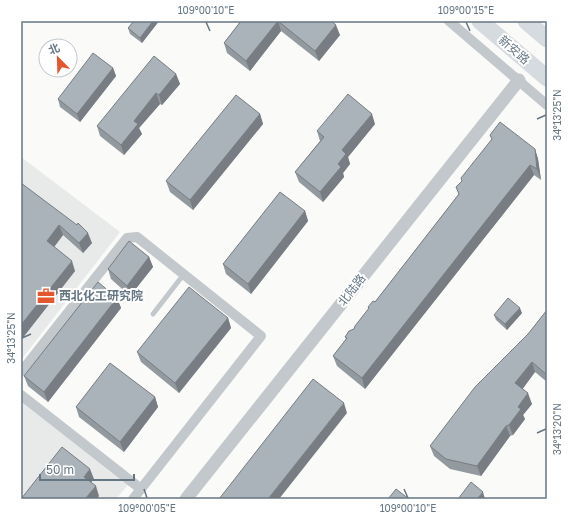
<svg xmlns="http://www.w3.org/2000/svg" width="568" height="520" font-family="'Golos Text','Noto Sans SC',sans-serif">
  <style>
    .built { fill: #e8e9e9 }
    .lines { fill: none; stroke-linecap: round; stroke-linejoin: round }
    .service { stroke: #c3c8cc; stroke-width: 5 }
    .minor { stroke: #c3c8cc; stroke-width: 10 }
    .tertiary { stroke: #c3c8cc; stroke-width: 13 }
    .primary { stroke: #d6dbdf; stroke-width: 17 }
    .wall { fill: #929a9f }
    .shaded-wall { fill: #777d82 }
    .building { fill: #aab3b9; stroke: #777d82 }
    .ticks { fill: none; stroke: #657683; stroke-width: 1.5 }
    .labels { text-anchor: middle; stroke-width: 4; stroke-linejoin: round; paint-order: stroke }
    .street-label { font-size: 12px; fill: #657683; stroke: #fff }
    .poi-label { font-size: 12px; font-weight: bold; fill: #657683; stroke: #fff; text-anchor: start }
    .neatline { fill: none; stroke: #657683; stroke-width: 1.5 }
    .ticks-label { font-size: 10px; text-anchor: middle; fill: #657683 }
  </style>
  <rect width="100%" height="100%" fill="#fafaf8"/>
  <g class="built">
    <path d="M21,157L120,232L21,360Z"/>
    <path d="M21,398L132,480L116,499H21Z"/>
  </g>
  <g class="lines">
    <path class="service" d="M153,314L184,274"/>
    <g class="minor">
      <path d="M449,21L547,105"/>
      <path d="M21,372L127,238L137,237L261,336L133,499"/>
      <path d="M21,395L141,489"/>
    </g>
    <path class="tertiary" d="M186,499L519,80"/>
    <g class="primary">
      <path d="M480,21L547,78"/>
      <path d="M526,21L547,39"/>
    </g>
  </g>
  <g class="wall">
    <path d="M134,21H159L142,43L130,34L128,28Z"/>
    <path d="M241,21H331L340,35L319,61L281,31L250,71L227,53L224,43Z"/>
    <path d="M113,68L116,76L80,122L60,107L58,99Z"/>
    <path d="M176,74L180,84L162,105L160,104L139,128L142,134L124,155L100,136L97,126Z"/>
    <path d="M260,114L263,124L193,210L170,192L166,181Z"/>
    <path d="M375,124L348,157L350,164L343,173L344,177L323,202L299,182L295,172L320,141L317,131Z"/>
    <path d="M535,149L538,159L541,180L534,175L365,389L337,366L333,356L346,339L345,337L354,329L369,308L375,302L459,194L456,187Z"/>
    <path d="M21,183L92,243L83,253L63,235L54,247L75,271L21,340Z"/>
    <path d="M305,211L308,221L251,294L226,274L223,264Z"/>
    <path d="M149,257L153,267L130,296L111,279L108,269Z"/>
    <path d="M117,298L121,308L48,402L28,386L24,376Z"/>
    <path d="M547,310V382L535,372L522,389L532,404L523,415L525,419L513,435L510,436L481,476L450,469L434,456L430,446L528,334Z"/>
    <path d="M522,313L507,330L496,320L494,315Z"/>
    <path d="M228,318L231,328L179,393L141,362L137,352Z"/>
    <path d="M155,397L158,407L124,452L79,417L76,407Z"/>
  </g>
  <g class="shaded-wall">
    <path d="M153,21H159L142,43L140,38Z"/>
    <path d="M278,21L281,31L250,71L246,61Z"/>
    <path d="M336,25L340,35L319,61L315,51Z"/>
    <path d="M113,68L116,76L80,122L77,114Z"/>
    <path d="M176,74L180,84L162,105L159,95Z"/>
    <path d="M156,93L160,104L139,128L142,134L124,155L121,145L134,121Z"/>
    <path d="M260,114L263,124L193,210L190,200Z"/>
    <path d="M372,114L375,124L348,157L350,164L343,173L344,177L323,202L320,192L338,164L342,150Z"/>
    <path d="M535,149L538,159L541,180L537,169Z"/>
    <path d="M530,165L534,175L365,389L362,378Z"/>
    <path d="M305,211L308,221L251,294L248,284Z"/>
    <path d="M59,225L63,235L51,251L47,241Z"/>
    <path d="M88,233L92,243L83,253L79,243Z"/>
    <path d="M149,257L153,267L130,296L127,286Z"/>
    <path d="M72,261L75,271L21,340V325Z"/>
    <path d="M117,298L121,308L48,402L44,392Z"/>
    <path d="M520,308L522,313L507,330L505,324Z"/>
    <path d="M228,318L231,328L179,393L175,383Z"/>
    <path d="M532,362L535,372L519,394L515,383Z"/>
    <path d="M528,393L532,404L523,415L525,419L513,435L509,425L518,407Z"/>
    <path d="M155,397L158,407L124,452L120,442Z"/>
    <path d="M344,403L347,413L279,499H268Z"/>
    <path d="M506,426L510,436L481,476L477,466Z"/>
    <path d="M90,469L94,479L87,487L84,477Z"/>
    <path d="M96,486L99,496L97,499H85Z"/>
    <path d="M483,492L485,499H477Z"/>
  </g>
  <g class="building">
    <path d="M134,21H153L140,38L128,28Z"/>
    <path d="M241,21H331L336,25L315,51L278,21L246,61L224,43Z"/>
    <path d="M93,53L113,68L77,114L58,99Z"/>
    <path d="M154,56L176,74L159,95L156,93L134,121L138,124L121,145L97,126Z"/>
    <path d="M348,94L372,114L342,150L346,154L338,164L341,167L320,192L295,172L324,137L317,131Z"/>
    <path d="M236,95L260,114L190,200L166,181Z"/>
    <path d="M500,122L535,149L537,169L530,165L362,378L333,356L347,338L345,337L349,331L354,329L355,326L369,308L368,307L373,301L375,302L459,194L456,187L462,181L461,178L492,139L490,135Z"/>
    <path d="M21,183L77,225L78,223L88,233L79,243L59,225L47,241L72,261L21,325Z"/>
    <path d="M280,192L305,211L248,284L223,264Z"/>
    <path d="M129,241L149,257L127,286L108,269Z"/>
    <path d="M98,282L117,298L44,392L24,376Z"/>
    <path d="M189,287L228,318L175,383L137,352Z"/>
    <path d="M508,298L520,308L505,324L494,315Z"/>
    <path d="M547,310V375L532,362L515,383L528,393L518,407L521,409L509,425L506,426L477,466L446,459L430,446L475,387L528,334Z"/>
    <path d="M110,363L155,397L120,442L76,407Z"/>
    <path d="M313,379L344,403L268,499H219Z"/>
    <path d="M62,447L90,469L84,477L96,486L85,499H21Z"/>
    <path d="M471,482L483,492L477,499H458Z"/>
    <path d="M396,489L409,499H388Z"/>
  </g>
  <path class="ticks" d="M206,22L210,31M466,22L470,31M537,119L546,115M22,338L31,334M537,433L546,429M144,489L147,498M404,489L408,498"/>
  <defs>
    <g id="office-bare" transform="scale(1.38)"><path d="M-6-3h4V-5.5h4V-3h4V5H-6ZM-1-4.5V-3h2v-1.5ZM-6 0V1H6V0Z" fill="#e4572e" stroke="#fff" stroke-width="2.5" paint-order="stroke"/></g>
  </defs>
  <g fill-rule="evenodd">
    <use href="#office-bare" x="46" y="296"/>
  </g>
  <g class="labels">
    <g class="street-label">
      <text transform="translate(514 50) rotate(41)" y="4">新安路</text>
      <text transform="translate(352 290) rotate(-52)" y="4">北陆路</text>
    </g>
    <g class="poi-label">
      <text x="59" y="300">西北化工研究院</text>
    </g>
  </g>
  <rect width="568" height="520" fill="none" stroke="#ffffff" stroke-width="44"/>
  <g transform="translate(58 58) rotate(337)"><circle r="19" fill="#ffffff" stroke="#c1c8cd"/>
  <path d="M0-3L7 15L0 10L-7 15Z" fill="#e4572e"/>
  <text y="-6" font-size="11" font-weight="bold" text-anchor="middle" fill="#657683">北</text>
  </g>
  <path d="M40 474v6h94v-6" fill="none" stroke="#657683" stroke-width="2"/>
  <text x="46" y="474" font-size="12" fill="#657683" stroke="#ffffff" stroke-width="3" paint-order="stroke">50 m</text>
  <rect x="22" y="22" width="524" height="476" class="neatline"/>
  <g class="ticks-label">
    <text x="206" y="14">109°00'10"E</text>
    <text x="466" y="14">109°00'15"E</text>
    <text transform="translate(557 115) rotate(-90)" y="4">34°13'25"N</text>
    <text transform="translate(11 338) rotate(-90)" y="4">34°13'25"N</text>
    <text transform="translate(557 429) rotate(-90)" y="4">34°13'20"N</text>
    <text x="147" y="512">109°00'05"E</text>
    <text x="408" y="512">109°00'10"E</text>
  </g>
</svg>
